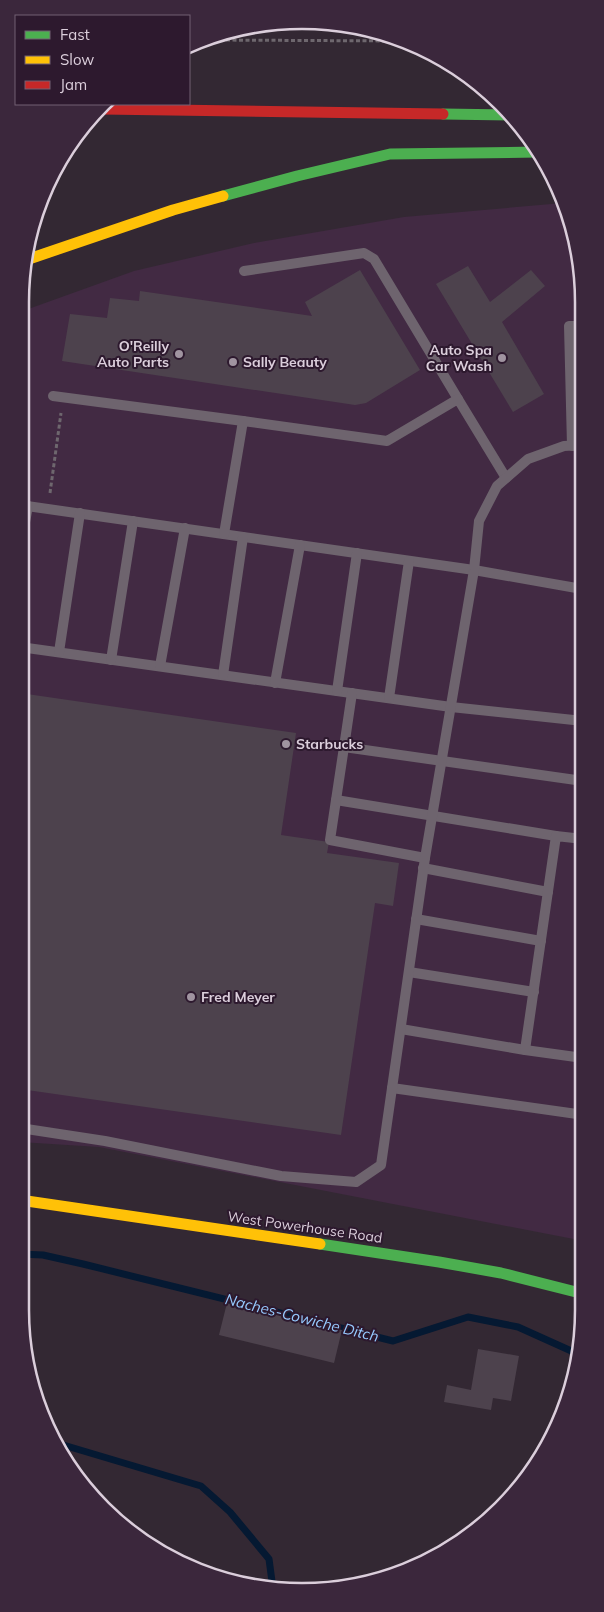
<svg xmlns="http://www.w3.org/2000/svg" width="604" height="1612" font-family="Mulish,sans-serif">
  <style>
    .built { fill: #422a43 }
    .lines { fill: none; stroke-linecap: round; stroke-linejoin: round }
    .stream { stroke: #051932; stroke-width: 7 }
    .building { fill: #4d424d }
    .path { stroke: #6e676e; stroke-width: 3; stroke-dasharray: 4 2.5; stroke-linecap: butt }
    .lane { stroke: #6e646e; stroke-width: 10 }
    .fast { stroke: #4caf50; stroke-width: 11 }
    .slow { stroke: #ffc107; stroke-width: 11 }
    .jam { stroke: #c62828; stroke-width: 11 }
    .poi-dot { fill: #a094a0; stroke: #2d192e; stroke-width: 2 }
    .labels { text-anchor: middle; stroke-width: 4; stroke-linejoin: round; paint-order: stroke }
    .poi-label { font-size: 14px; font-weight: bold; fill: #dbcedb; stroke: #2d192e; text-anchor: start }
    .street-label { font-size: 14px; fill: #dbcedb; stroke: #2d192e }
    .water-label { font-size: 15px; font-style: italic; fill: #96cafe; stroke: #2d192e }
    .rim { fill: none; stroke: #dbcedb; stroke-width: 2.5 }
  </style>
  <rect width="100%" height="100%" fill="#332833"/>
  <path class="built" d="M563,203L582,265L584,1241L99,1147L20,1142V312L134,271L254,243L404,217Z"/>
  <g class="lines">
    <g class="stream">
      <path d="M20,1254L43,1255L83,1264L393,1341L468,1317L518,1327L578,1354"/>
      <path d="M60,1444L201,1486L230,1512L269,1559L273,1589"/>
    </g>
  </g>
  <g class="building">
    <path d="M468,266L490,302L531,270L545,286L502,322L544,394L513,412L436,284Z"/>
    <path d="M360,270L420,370L366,403L355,405L62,361L70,314L107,318L110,298L139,301L140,291L312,316L305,302Z"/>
    <path d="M20,693L296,733L281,835L329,842L327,853L399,863L393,906L375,903L341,1135L20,1089Z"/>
    <path d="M227,1303L342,1330L334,1363L219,1335Z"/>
    <path d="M478,1349L519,1356L511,1401L493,1398L491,1410L444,1402L447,1385L471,1390Z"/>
  </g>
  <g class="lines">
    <g class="path">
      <path d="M213,40L400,41"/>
      <path d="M50,493L61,413"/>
    </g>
    <g class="lane">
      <path d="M244,271L364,253L374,259L458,399"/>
      <path d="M53,396L243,421"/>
      <path d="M571,397L582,398"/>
      <path d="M572,446L569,326H582"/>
      <path d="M20,505L474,570L582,589"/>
      <path d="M224,534L243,421L387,441L458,399L506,478"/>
      <path d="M20,549L28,506"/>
      <path d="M20,647L451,707L583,721"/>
      <path d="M59,652L80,513"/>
      <path d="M111,660L133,521"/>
      <path d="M160,666L185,528"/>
      <path d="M223,675L243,537"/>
      <path d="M275,683L300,545"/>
      <path d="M337,691L357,553"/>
      <path d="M389,698L409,561"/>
      <path d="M344,747L352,693"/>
      <path d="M336,800L556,836"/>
      <path d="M425,858L330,840L344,747L583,781"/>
      <path d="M423,868L548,892"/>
      <path d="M416,919L541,941"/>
      <path d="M409,972L534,992"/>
      <path d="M401,1029L525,1050L583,1058"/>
      <path d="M525,1050L556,836L583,839"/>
      <path d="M392,1088L584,1115"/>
      <path d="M20,1128L105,1141L281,1176L356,1182L381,1165L425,858L474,570L479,521L497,486L528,459L564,446L582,445"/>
    </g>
    <g class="fast">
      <path d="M443,114L513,115"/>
      <path d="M223,196L297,176L390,154L538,152"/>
      <path d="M320,1244L439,1262L501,1273L584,1294"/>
    </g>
    <g class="slow">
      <path d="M26,260L173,210L223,196"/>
      <path d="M20,1200L320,1244"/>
    </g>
    <path class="jam" d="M102,109L443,114"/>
  </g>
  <g class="poi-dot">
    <circle cx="179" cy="354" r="5"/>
    <circle cx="502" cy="358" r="5"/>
    <circle cx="233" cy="362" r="5"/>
    <circle cx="286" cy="744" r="5"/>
    <circle cx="191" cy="997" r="5"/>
  </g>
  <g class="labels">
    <g class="poi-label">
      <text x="169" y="351" text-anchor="end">O'Reilly<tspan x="169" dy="16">Auto Parts</tspan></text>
      <text x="492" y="355" text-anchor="end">Auto Spa<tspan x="492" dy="16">Car Wash</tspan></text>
      <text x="243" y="367">Sally Beauty</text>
      <text x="296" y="749">Starbucks</text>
      <text x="201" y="1002">Fred Meyer</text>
    </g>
    <g class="street-label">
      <text transform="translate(305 1227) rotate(8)" y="5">West Powerhouse Road</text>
    </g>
    <g class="water-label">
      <text transform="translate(302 1318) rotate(14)" y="5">Naches-Cowiche Ditch</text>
    </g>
  </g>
  <path d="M0 0H604V1612H0ZM302 29H302A273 273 0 0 1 575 302V1310A273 273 0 0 1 302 1583H302A273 273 0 0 1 29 1310V302A273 273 0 0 1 302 29Z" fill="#3b273c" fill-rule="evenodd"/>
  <path class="rim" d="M302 29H302A273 273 0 0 1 575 302V1310A273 273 0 0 1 302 1583H302A273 273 0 0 1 29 1310V302A273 273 0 0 1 302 29Z"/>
  <rect x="15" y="15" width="175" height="90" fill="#2d192e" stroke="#736173"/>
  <rect x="25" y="31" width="25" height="8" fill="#4caf50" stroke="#736173"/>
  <text x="60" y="40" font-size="15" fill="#dbcedb">Fast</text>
  <rect x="25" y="56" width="25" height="8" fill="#ffc107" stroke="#736173"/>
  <text x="60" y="65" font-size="15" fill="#dbcedb">Slow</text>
  <rect x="25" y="81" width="25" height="8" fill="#c62828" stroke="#736173"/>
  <text x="60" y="90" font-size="15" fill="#dbcedb">Jam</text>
</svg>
